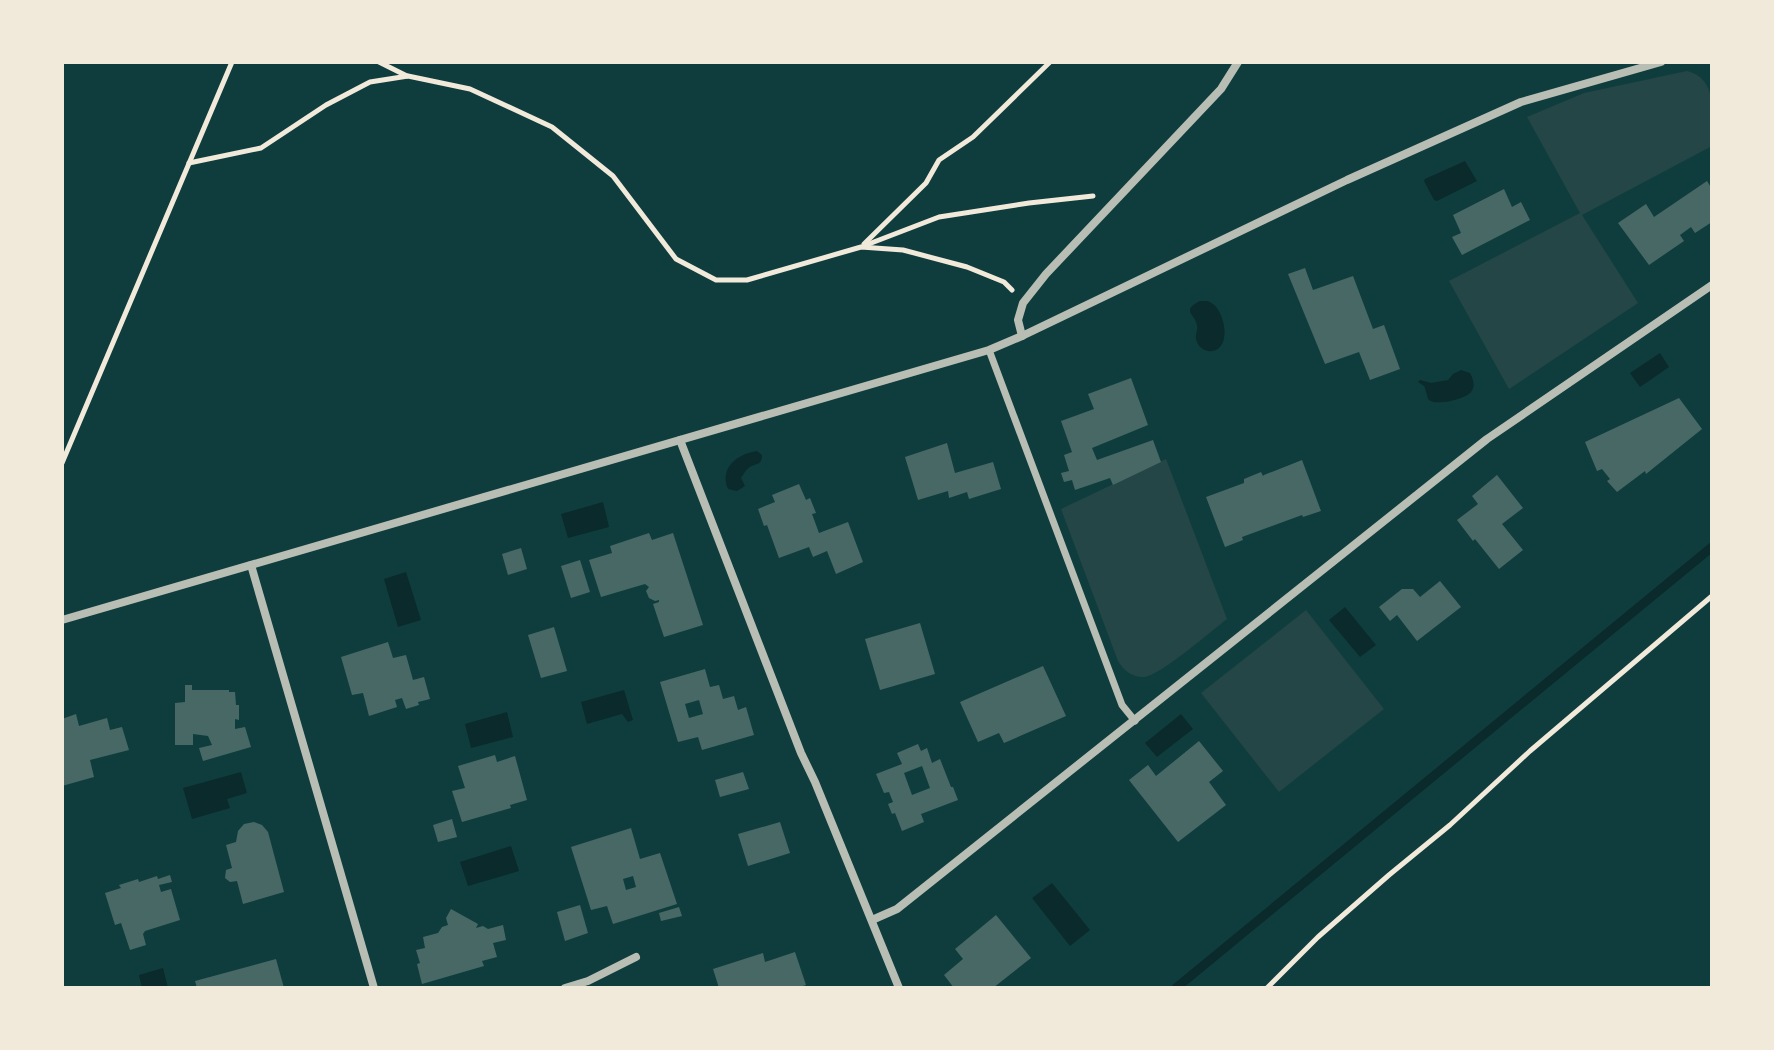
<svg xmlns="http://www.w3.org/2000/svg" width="1774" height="1050" font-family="'Times New Roman',serif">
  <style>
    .green { fill: #244646 }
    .water { fill: #0a2a2b }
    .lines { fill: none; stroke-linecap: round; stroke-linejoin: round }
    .stream { stroke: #0a2a2b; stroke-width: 9 }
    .building { fill: #486865; fill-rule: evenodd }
    .path { stroke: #f1e9da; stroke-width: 5 }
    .pedestrian { stroke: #b8beb3; stroke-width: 7 }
    .minor { stroke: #b8beb3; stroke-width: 8 }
  </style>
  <rect width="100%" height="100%" fill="#0f3d3e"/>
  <g class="green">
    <path d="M1687,71C1720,79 1712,120 1712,146L1582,215L1638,303L1509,389L1449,281L1580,213L1527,117L1584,93Z"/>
    <path d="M1166,459L1227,619C1211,631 1160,676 1144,677C1132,677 1124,671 1118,661L1061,509Z"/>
    <path d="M1306,610L1384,709L1279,792L1201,693Z"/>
  </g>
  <g class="water">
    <path d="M1465,161L1477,181L1437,201L1434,200L1424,181L1425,179Z"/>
    <path d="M1200,301C1205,301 1208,300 1213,304C1224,312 1231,343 1216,350C1207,354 1198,348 1196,339C1195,335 1198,330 1197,326C1196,314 1180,311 1200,301Z"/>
    <path d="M1660,353L1669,367L1640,387L1630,373Z"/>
    <path d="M1461,370L1470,373C1473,379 1476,386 1471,392C1466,399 1434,407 1428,399C1428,398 1425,387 1424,386L1418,382L1420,380L1431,383L1448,380L1453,374Z"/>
    <path d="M757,451L762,455C762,465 757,463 750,467C746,469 744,474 741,478L745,486L737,491L728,489C719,468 737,454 757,451Z"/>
    <path d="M603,502L609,527L568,538L561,514Z"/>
    <path d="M406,572L421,620L398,627L384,579Z"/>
    <path d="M1345,607L1376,645L1360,657L1329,620Z"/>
    <path d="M624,690L633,720L628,722L622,714L587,724L581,702Z"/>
    <path d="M507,712L513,737L471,748L465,724Z"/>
    <path d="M1181,714L1193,729L1157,757L1145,743Z"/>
    <path d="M241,772L247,793L227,799L230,808L192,819L183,788Z"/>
    <path d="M511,846L519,871L468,886L460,862Z"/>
    <path d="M1052,883L1090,930L1070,946L1032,898Z"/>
    <path d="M163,968L168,988H142L139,975Z"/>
  </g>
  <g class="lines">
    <path class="stream" d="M1176,988L1712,547"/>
  </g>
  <g class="building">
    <path d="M1707,181L1712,189V222L1695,233L1691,227L1680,235L1684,241L1649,265L1618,223L1646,204L1654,217Z"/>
    <path d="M1504,189L1512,207L1521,202L1530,220L1462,255L1452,237L1461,233L1453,215Z"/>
    <path d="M1305,268L1313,290L1353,276L1373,329L1384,325L1400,369L1370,380L1359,352L1325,364L1288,274Z"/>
    <path d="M1131,378L1148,425L1092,448L1097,460L1153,440L1161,462L1113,485L1110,478L1075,490L1072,480L1064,482L1061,473L1069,471L1064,455L1072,452L1061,421L1094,409L1088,394Z"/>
    <path d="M1679,398L1702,429L1646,474L1645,471L1617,492L1607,481L1610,479L1602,469L1597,471L1585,442Z"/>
    <path d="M947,443L955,473L993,462L1001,489L969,499L967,492L949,498L948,491L918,500L905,457Z"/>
    <path d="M1302,460L1321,511L1303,517L1302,515L1242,537L1243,540L1225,547L1206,497L1244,483V479L1261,472L1263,476L1264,475Z"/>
    <path d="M1497,475L1523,508L1502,524L1523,550L1499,569L1475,539L1473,541L1457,520L1478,504L1472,496Z"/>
    <path d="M799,484L806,500L810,498L816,513L812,514L819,533L848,522L863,562L836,574L827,551L813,557L809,547L779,558L767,525L764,526L758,509L775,502L772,495Z"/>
    <path d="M649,533L652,540L673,533L703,625L664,637L653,604L659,602V600L655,601L649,598L646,591L649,587L645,584L601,597L589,560L612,553L610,546Z"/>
    <path d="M521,548L527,569L508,575L502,554Z"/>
    <path d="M580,560L590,592L571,598L561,566Z"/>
    <path d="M1440,581L1461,607L1417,641L1397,615L1390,621L1379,607L1402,589H1413L1420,597Z"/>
    <path d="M920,623L935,674L880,690L865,639Z"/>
    <path d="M554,627L567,671L541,678L528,635Z"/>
    <path d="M388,642L393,658L406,655L413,680L424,677L430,699L418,702L419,705L406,709L402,698L395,700L397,707L369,716L363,693L352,695L341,657Z"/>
    <path d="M1043,666L1066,716L1004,743L999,733L978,742L960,702Z"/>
    <path d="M705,669L710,687L719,685L723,699L734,696L738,710L746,707L754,735L702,750L698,737L678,742L660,682ZM699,700L703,714L689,718L685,704Z"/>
    <path d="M185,685H192V690H229V692H235L236,705H239V720L235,719V729L245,727L251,747L203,761L199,748L212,745L208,736L193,734V745H175V703L185,702Z"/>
    <path d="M76,714L79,726L107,718L110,730L122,727L129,750L90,760L94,777L62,786V719Z"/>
    <path d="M1199,741L1223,771L1209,782L1226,805L1178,842L1129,780L1148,765L1156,776Z"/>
    <path d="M918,744L921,751L927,748L932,763L940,759L951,787H953L958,800L921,814L924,822L902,831L895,813L892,814L888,804L893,802L889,792L884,793L876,774L902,764L897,753ZM922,766L930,788L912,795L904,773Z"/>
    <path d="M495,755L497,762L515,756L527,800L510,805L511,808L462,822L452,791L465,788L458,766Z"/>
    <path d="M743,772L749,789L720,797L715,780Z"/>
    <path d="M452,819L457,837L438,842L433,825Z"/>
    <path d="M254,822L262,825L268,832L284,892L243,904L237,881L230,882L225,878L226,870L232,868L226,845L236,842L238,831L244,824Z"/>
    <path d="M780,822L790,853L748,866L738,834Z"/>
    <path d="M631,828L640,859L660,853L677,904L613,924L607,906L591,910L571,847ZM633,876L636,887L626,890L623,879Z"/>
    <path d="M170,875L172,882L159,885L161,892L171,889L180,920L145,931L143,934L146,945L130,950L121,923L115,925L105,893L121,888L119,885L138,879L139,882L157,876L158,879Z"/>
    <path d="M580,905L588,933L565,941L557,912Z"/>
    <path d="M679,907L682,916L661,921L659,913Z"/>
    <path d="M451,909L478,924L476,928L483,926L488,929L503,925L506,940L493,943L497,957L482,961L484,966L422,984L417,964L420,963L416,950L425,948L423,937L438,933L442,927L448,925L446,918Z"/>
    <path d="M996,915L1031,958L993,988H954L944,975L963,959L955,949Z"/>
    <path d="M795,952L806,985L797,988H719L713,969L763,953L765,962Z"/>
    <path d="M276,959L284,988H197L195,981Z"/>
  </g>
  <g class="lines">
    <g class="path">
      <path d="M379,62L407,76"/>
      <path d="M189,163L261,148L326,105L370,82L408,76L470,89L552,127L613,176L676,259L716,280H747L861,247L903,250L967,267L1004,282L1012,290"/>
      <path d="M864,244L926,183L939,160L973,137L1050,62"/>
      <path d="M866,245L939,217L1029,203L1093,196"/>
      <path d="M62,463L232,62"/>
      <path d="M1267,988L1318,937L1389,875L1450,825L1530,751L1712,596"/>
    </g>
    <path class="pedestrian" d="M989,350L1122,705L1135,721"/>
    <g class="minor">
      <path d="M1022,336L1018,320L1023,303L1046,274L1221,89L1238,62"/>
      <path d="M680,440L801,753L815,782L899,988"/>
      <path d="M251,565L374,988"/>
      <path d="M62,620L989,350L1022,336L1347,180L1521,102L1661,62"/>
      <path d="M872,920L897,909L1487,439L1712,285"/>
      <path d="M565,988L588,981L636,957"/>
    </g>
  </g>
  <rect width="1774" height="1050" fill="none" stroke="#f1e9da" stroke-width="128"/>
</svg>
